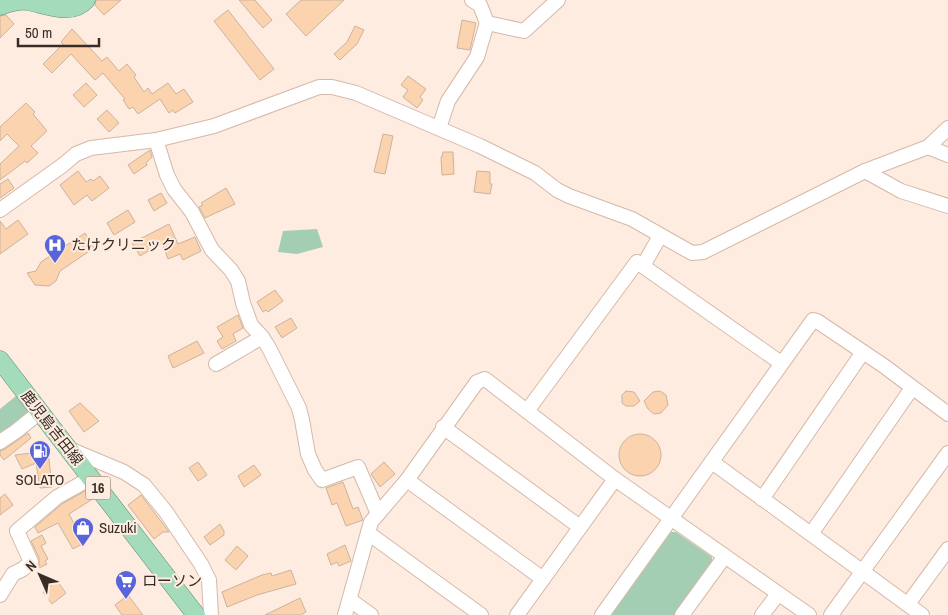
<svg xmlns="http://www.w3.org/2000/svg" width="948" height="615" font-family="'Archivo Narrow','Noto Sans JP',sans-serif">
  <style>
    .green { fill: #a4ceb3 }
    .building { fill: #fbd3af; stroke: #cbb39e }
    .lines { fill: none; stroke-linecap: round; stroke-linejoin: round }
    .minor-casing { stroke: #d5b9a7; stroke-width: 16 }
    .major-casing { stroke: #578f6a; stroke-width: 19 }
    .minor { stroke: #fff; stroke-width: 14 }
    .major { stroke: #a4dcbb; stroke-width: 18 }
    .labels { text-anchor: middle; stroke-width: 4; stroke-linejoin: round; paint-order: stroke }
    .shield { fill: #feece1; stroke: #73665e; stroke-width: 1 }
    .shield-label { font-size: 14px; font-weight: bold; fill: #382d26 }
    .poi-label { font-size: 15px; fill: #382d26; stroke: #feece1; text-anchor: start }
    .street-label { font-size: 15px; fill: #382d26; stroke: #feece1 }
  </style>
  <rect width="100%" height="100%" fill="#feece1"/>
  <g class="green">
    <path d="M317,229L323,247L297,254L278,252L283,231Z"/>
    <path d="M16,396L31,416L0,440V409Z"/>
    <path d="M671,532H676L712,557V562L675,615H611Z"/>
  </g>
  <g class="building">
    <path d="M96,0H121L104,15L95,5Z"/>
    <path d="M239,0H255L272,20L263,28Z"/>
    <path d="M301,0H344L306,36L286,14Z"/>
    <path d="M228,10L274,69L260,80L214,21Z"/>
    <path d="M6,15L14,24L0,38V16Z"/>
    <path d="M462,20L476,23L470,50L457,48Z"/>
    <path d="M355,26L364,30L357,44L340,60L334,54L347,42Z"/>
    <path d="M72,29L102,61L107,57L119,71L127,64L136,75L134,77L144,92L148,88L152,94L168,83L176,94L184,89L193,102L175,113L173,110L169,113L160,99L138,114L133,107L129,109L123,100L125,99L103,73L95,80L71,54L52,73L43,64L63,44L61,42Z"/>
    <path d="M408,76L426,89L420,97L423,100L417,108L403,97L408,90L401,85Z"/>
    <path d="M86,83L97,95L84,107L73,95Z"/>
    <path d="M26,103L35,112L33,114L47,131L31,146L38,153L27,163L25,161L0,180V164L19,146L7,134L0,141V127Z"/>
    <path d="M107,110L119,123L109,132L97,119Z"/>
    <path d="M383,134L393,136L385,174L374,172Z"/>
    <path d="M150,150L152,157L146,163L147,165L134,174L128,165Z"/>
    <path d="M443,152H453L454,174L442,175L441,157H442Z"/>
    <path d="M78,171L86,182L91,179L93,181L100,176L109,188L92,201L87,195L74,205L60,185Z"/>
    <path d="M477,171L490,172V184H492L490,194L474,192Z"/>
    <path d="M8,179L14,188L0,198V184Z"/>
    <path d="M226,188L235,204L205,218L199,207L203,205L201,203Z"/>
    <path d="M161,193L167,203L154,211L148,200Z"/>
    <path d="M128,210L135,222L114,235L107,223Z"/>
    <path d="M18,220L28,234L0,254V221L6,229Z"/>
    <path d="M169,224L178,244L195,237L201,251L183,260L180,254L168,259L162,243L140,256L132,243Z"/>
    <path d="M85,233L94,248L60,271L56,281L49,286L35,285L27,273L36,271L41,262Z"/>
    <path d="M275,290L283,301L268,312L266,310L263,312L257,302Z"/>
    <path d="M238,315L243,328L233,334L236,341L222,349L217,341L223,337L217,327Z"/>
    <path d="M291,318L297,328L282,338L275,327Z"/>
    <path d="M197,341L204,353L173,368L168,356Z"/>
    <path d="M626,391L634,392L640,401L634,406H626L622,403V395Z"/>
    <path d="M660,391L666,395L668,405L661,413L654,414L648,409L644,401L653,392Z"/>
    <path d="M80,403L99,421L84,432L69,411Z"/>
    <path d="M28,433L31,438L4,460L0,455V451L5,449Z"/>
    <circle cx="640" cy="455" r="21"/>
    <path d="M48,451L52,487L40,488L36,463L22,469L15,455Z"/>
    <path d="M198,462L207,475L198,481L189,468Z"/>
    <path d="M384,462L395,474L380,487L371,474Z"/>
    <path d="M254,465L261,475L244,487L238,476Z"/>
    <path d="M343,482L353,509L358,507L363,520L346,526L337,503L332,505L326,488Z"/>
    <path d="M85,491L91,500L69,514L84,543L73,549L58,523L38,533L35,527L62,504Z"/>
    <path d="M5,494L13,505L0,515V498Z"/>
    <path d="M141,495L169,532H163L154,539L128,505Z"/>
    <path d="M220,524L224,531V535L210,545L204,537Z"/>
    <path d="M42,535L46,543L41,546L48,559L45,561L47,564L39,568V558L31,541Z"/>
    <path d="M345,545L351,561L339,566L337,562L331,565L327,554Z"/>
    <path d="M237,546L248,556L236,570L225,560Z"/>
    <path d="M291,570L296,584L257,595L227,607L222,592L262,575L271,573L272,576Z"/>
    <path d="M57,581L66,593L52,604L43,592Z"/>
    <path d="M128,595L143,615H122L115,605Z"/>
    <path d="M300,598L306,612L301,615H265Z"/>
  </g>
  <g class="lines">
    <g class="minor-casing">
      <g id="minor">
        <path d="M472,0L480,5L487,23L524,31L558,0"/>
        <path d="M439,128L448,101L477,57L487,23"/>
        <path d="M156,140L167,175L174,189L192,212L212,250L231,270L238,281L243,303L251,325L262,337L269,348L299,408L302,420L308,454L315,470L322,480L358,467L378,514"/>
        <path d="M928,147L948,155"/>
        <path d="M865,171L901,191L948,206"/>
        <path d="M0,210L63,165L76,154L91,148L156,140L214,126L319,87H332L356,93L480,146L535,173L557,190L569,196L632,219L692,253L703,252L865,171L928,147L948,128"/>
        <path d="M643,266L660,236"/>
        <path d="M216,364L262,337"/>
        <path d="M527,411L637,262L781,363"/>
        <path d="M443,427L580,527"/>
        <path d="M0,442L15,432L40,412"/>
        <path d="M69,449L124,472L144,485L166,512L201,564L209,580L211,615"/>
        <path d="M712,462L922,615"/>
        <path d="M407,480L543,579"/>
        <path d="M762,499L863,352"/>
        <path d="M368,533L481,615"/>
        <path d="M811,534L912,388"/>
        <path d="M0,595L13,574L23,569L31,562L17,531L57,497L91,478"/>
        <path d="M350,600L371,615"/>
        <path d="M908,604L948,549"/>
        <path d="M345,615L371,522L407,480L477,382L485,379L615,479L809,615"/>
        <path d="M517,615L615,479"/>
        <path d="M602,615L813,320L817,321L884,366L948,414"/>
        <path d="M682,615L725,556"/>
        <path d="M762,615L778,594"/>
        <path d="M831,615L948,453"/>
      </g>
    </g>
    <g class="major-casing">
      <g id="major">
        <path d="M0,6C9,3 17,0 27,1C45,4 71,17 86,0"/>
        <path d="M0,360L196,615"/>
      </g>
    </g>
    <use href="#minor" class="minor"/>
    <use href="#major" class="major"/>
  </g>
  <defs>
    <g id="hospital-pin" transform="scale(1.125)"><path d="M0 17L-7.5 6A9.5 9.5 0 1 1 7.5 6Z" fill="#5964db" stroke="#feece1"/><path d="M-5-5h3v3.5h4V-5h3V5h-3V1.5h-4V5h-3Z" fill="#fff"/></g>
    <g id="fuel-pin" transform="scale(1.125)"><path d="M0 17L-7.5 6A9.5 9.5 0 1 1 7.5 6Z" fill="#5964db" stroke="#feece1"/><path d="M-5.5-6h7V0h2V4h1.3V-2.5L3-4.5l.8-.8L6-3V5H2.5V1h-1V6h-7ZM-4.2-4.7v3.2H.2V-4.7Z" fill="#fff"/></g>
    <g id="shop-pin" transform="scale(1.125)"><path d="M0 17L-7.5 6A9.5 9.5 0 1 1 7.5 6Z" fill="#5964db" stroke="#feece1"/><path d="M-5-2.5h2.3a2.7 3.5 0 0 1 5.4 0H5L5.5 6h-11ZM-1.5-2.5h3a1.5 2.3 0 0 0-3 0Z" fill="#fff"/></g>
    <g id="supermarket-pin" transform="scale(1.125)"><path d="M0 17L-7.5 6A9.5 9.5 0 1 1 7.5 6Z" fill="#5964db" stroke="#feece1"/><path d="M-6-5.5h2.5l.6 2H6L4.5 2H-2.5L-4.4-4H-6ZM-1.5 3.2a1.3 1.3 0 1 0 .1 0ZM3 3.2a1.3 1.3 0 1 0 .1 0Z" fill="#fff"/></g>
  </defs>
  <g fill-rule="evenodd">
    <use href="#hospital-pin" x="55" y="245"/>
    <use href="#fuel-pin" x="40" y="451"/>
    <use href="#shop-pin" x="83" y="528"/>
    <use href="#supermarket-pin" x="126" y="581"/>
  </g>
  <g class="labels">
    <rect class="shield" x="85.5" y="476.5" width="25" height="23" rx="4"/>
    <g class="shield-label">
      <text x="98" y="493">16</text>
    </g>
    <g class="poi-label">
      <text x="71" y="250">たけクリニック</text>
      <text x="40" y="485" text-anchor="middle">SOLATO</text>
      <text x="99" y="533">Suzuki</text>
      <text x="142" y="586">ローソン</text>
    </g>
    <g class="street-label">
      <text transform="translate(52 428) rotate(52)" y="5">鹿児島吉田線</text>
    </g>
  </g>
  <g transform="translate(40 575) rotate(315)" stroke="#feece1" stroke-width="4" paint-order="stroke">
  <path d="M0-4L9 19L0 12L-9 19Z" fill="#382d26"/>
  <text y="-8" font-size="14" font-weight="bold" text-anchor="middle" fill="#382d26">N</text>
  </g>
  <path d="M18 38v8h81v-8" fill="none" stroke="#382d26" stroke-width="2.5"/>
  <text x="25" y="38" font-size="15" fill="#382d26" stroke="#feece1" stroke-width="4" paint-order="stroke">50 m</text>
</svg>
